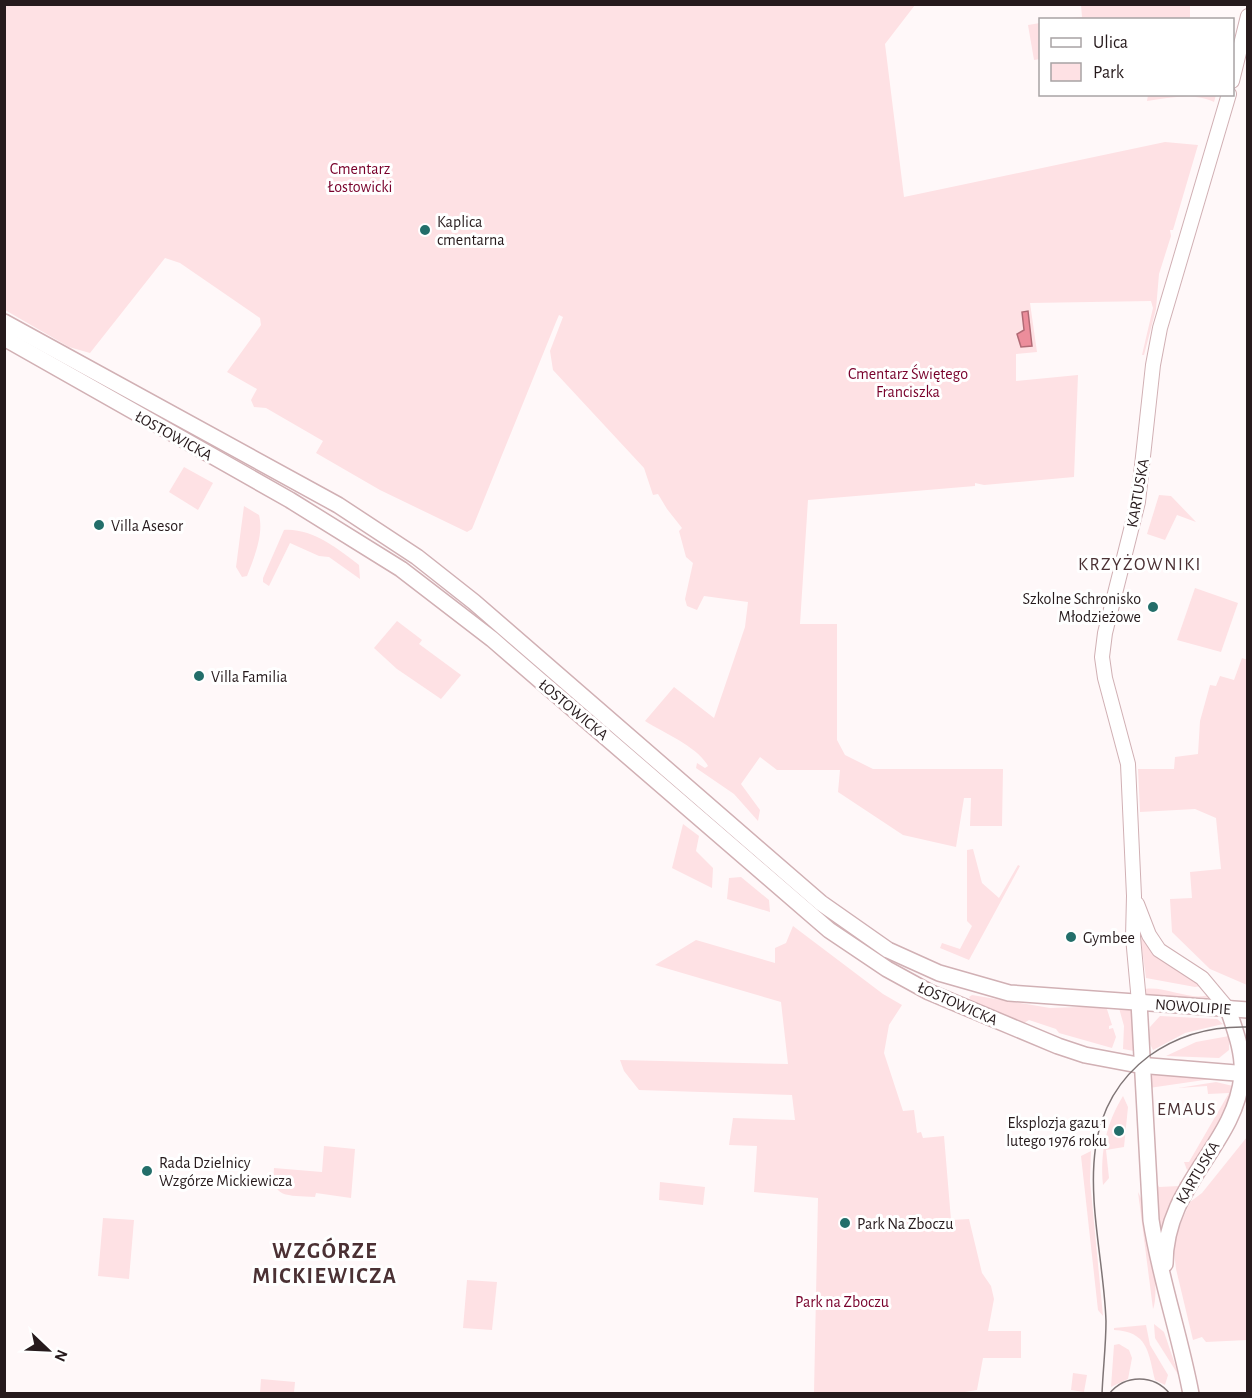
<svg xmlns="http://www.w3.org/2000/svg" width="1252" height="1398" font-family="'Alegreya Sans',sans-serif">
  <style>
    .green { fill: #fee1e4 }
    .water { fill: #ec8d9b; stroke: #b16a75; stroke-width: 1.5 }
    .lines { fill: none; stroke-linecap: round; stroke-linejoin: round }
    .tertiary-casing { stroke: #d1b0b4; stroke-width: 16 }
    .secondary-casing { stroke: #d1b0b4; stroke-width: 18 }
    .tertiary { stroke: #fff; stroke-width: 14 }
    .secondary { stroke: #fff; stroke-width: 15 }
    .tram { stroke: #7f7576; stroke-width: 1.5 }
    .poi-dot { fill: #236e6a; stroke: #fff; stroke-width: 2 }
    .labels { text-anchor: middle; stroke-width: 6; stroke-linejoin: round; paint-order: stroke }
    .park-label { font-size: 16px; fill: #78002b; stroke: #fff }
    .poi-label { font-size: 16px; fill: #261a1c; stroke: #fff; text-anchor: start }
    .street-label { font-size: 16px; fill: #261a1c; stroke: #fff }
    .neighbourhood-label { font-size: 18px; letter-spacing: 1.5px; fill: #4b3134; stroke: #fff }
    .district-label { font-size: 22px; font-weight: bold; letter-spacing: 1.5px; fill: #4b3134; stroke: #fff }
  </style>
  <rect width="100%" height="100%" fill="#fff8f9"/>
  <g class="green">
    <path d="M4,5H915L885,44L904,197L1165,142L1198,145L1173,230H1170L1171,236L1159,274L1156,309L1144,355H1142L1153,308L1151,301L1030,303L1037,352L1016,354V381L1078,375L1074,477L984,485L975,483V486L808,500L800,624H837V740L845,755L873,769H1003L1002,826H970L971,798H964L956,847L903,835L838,792L840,770H777L760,757L741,784L760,810L758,821L734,794L696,768L697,763L705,768L708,766C698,747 664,733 645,721L674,687L714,718L745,627L748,602L704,596L697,610L687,606L685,599L693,563L686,557L679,531L682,528L667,509L658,494L653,495L644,468L553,370L550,351L563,317L559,315L556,322L472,529L467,532L380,490L316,453L323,441L266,408L254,407L251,400L257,389L227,372L261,325L260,318L180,263L165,258L90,353L69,347L5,310Z"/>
    <path d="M1081,5H1190V19H1062L1082,17Z"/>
    <path d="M1040,23V59L1034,60L1028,25Z"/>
    <path d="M1148,95V94L1216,95L1214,102C1194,92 1169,98 1147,101Z"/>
    <path d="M184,467L213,483L198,510L169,492Z"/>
    <path d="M1159,495L1171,496L1196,522L1177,515L1165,540L1147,534Z"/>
    <path d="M244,506L259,515C264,534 254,558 247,576L242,577L236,567Z"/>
    <path d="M284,530C312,528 338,549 359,565L360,579L329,557L319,556L290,543L269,586L263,582V578Z"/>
    <path d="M1195,588L1238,603L1221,652L1177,640Z"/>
    <path d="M397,621L422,640L419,644L461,675L441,699L397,669L374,648Z"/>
    <path d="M1242,658L1248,660L1247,985L1210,969L1172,932L1170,899L1192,898L1190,872L1221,869L1216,818L1195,809L1140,812L1138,769H1174L1175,757L1198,754L1200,721L1210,685L1216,686L1220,676L1234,680Z"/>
    <path d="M683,824L699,836L696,851L713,868L712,888L672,868Z"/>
    <path d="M973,849L982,883L999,898L1018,865L1020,866L969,960L940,948L942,943L960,949L972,926L967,921V850Z"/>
    <path d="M741,877L769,900L770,912L727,899L729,878Z"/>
    <path d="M793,926L883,994L902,1005L889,1025L884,1053L903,1111L914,1110L917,1133L921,1132L923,1138L944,1136L951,1220L969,1219L982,1273L991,1286L994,1299L988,1331H1021V1358H983L977,1390L953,1394L814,1393L818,1198L754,1192L757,1146L729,1145L733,1118L795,1120L792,1095L639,1090L624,1071L620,1060L788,1064L781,1002L655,965L696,940L775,963V948L786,943Z"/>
    <path d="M1139,928C1150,959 1177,967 1201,986L1195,987L1146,978Z"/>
    <path d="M1145,989C1166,986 1189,1001 1209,995L1213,998L1146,996Z"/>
    <path d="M972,995L1050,1008L1106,1006L1112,1025L1109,1026V1029L1113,1028L1116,1037L1112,1048L1059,1033L1056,1029L1029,1020L1024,1023L1017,1021L972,1003L969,997Z"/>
    <path d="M1119,1008L1133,1009L1134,1051L1123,1049L1124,1026Z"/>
    <path d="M1160,1016L1217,1019L1223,1024L1185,1033L1153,1050L1149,1042L1150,1027Z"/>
    <path d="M1229,1036V1050L1219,1058L1166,1056L1196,1042Z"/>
    <path d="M1150,1073L1211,1079L1149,1088Z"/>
    <path d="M1216,1082L1233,1086C1230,1115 1206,1142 1193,1167L1187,1170L1184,1162H1189L1229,1093L1208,1094L1207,1086L1178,1088Z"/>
    <path d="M1123,1096L1128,1107L1124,1147L1106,1150L1109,1178L1103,1185C1100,1152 1106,1124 1123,1096Z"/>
    <path d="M1247,1137V1340L1206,1342L1202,1337L1193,1340L1176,1269L1174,1251L1177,1232L1190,1202L1202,1193Z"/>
    <path d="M324,1146L355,1149L351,1198L316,1193L315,1197C287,1195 271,1199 274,1168L322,1172Z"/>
    <path d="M1091,1151L1090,1181L1103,1316L1098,1310L1081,1156Z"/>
    <path d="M1180,1180L1181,1186L1166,1214L1159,1243L1156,1182L1159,1187L1179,1186Z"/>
    <path d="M660,1182L705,1187L703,1205L659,1200Z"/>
    <path d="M1138,1192C1148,1209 1161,1290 1153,1309Z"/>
    <path d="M103,1218L134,1220L129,1279L98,1276Z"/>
    <path d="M467,1280L497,1282L492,1330L463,1328Z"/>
    <path d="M1154,1324L1164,1332L1179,1376L1155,1338Z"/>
    <path d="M1146,1325L1150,1345L1168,1375L1165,1385L1155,1380C1148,1351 1148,1332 1114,1330V1328Z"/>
    <path d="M1119,1344L1129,1350L1132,1358L1128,1379L1111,1387L1114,1345Z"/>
    <path d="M1073,1373L1087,1375L1084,1392L1071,1390Z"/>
    <path d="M261,1379L295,1382L294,1393H260Z"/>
  </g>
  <path class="water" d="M1028,311L1032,346L1021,347L1017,334L1024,330L1022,312Z"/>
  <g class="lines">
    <g class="tertiary-casing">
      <g id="tertiary">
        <path d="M1232,81L1248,16"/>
        <path d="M1137,904L1149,935L1159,950L1202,978L1228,1009"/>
        <path d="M1139,1002L1133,937L1134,896L1128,764L1105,678L1102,657L1105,633L1138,502L1153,365L1160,328L1229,94"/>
      </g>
    </g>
    <g class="secondary-casing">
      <g id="secondary">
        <path d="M4,322L338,505L417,557L474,602L821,903L888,950L939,973L1009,993L1248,1010"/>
        <path d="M4,338L290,500L401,569L492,639L829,930L887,969L929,992L1058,1046L1085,1055L1138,1065L1248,1074"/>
        <path d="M1139,1002L1151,1220C1160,1279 1180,1335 1191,1394"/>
        <path d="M1165,1264C1165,1184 1235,1146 1242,1076C1244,1053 1235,1030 1228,1009"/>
      </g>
    </g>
    <use href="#tertiary" class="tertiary"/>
    <use href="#secondary" class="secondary"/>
    <g class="tram">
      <path d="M1102,1394C1103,1369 1106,1345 1106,1321C1103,1230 1061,1122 1149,1056C1178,1035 1212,1026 1248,1027"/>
      <path d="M1109,1394C1125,1374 1154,1374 1170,1394"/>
    </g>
  </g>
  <g class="poi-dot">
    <circle cx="425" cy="230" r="6"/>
    <circle cx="99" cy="525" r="6"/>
    <circle cx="1153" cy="607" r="6"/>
    <circle cx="199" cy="676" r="6"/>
    <circle cx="1071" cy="937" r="6"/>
    <circle cx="1119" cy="1131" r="6"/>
    <circle cx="147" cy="1171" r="6"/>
    <circle cx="845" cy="1223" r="6"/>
  </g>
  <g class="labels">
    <g class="park-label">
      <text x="360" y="174">Cmentarz<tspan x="360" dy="18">Łostowicki</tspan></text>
      <text x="908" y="379">Cmentarz Świętego<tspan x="908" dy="18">Franciszka</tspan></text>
      <text x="842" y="1307">Park na Zboczu</text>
    </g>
    <g class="poi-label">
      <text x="437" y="227">Kaplica<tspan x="437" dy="18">cmentarna</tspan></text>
      <text x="111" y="531">Villa Asesor</text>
      <text x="1141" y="604" text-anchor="end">Szkolne Schronisko<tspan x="1141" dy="18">Młodzieżowe</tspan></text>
      <text x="211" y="682">Villa Familia</text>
      <text x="1083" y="943">Gymbee</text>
      <text x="1107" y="1128" text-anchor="end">Eksplozja gazu 1<tspan x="1107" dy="18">lutego 1976 roku</tspan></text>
      <text x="159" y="1168">Rada Dzielnicy<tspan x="159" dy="18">Wzgórze Mickiewicza</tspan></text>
      <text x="857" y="1229">Park Na Zboczu</text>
    </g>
    <g class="street-label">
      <text transform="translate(174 435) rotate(29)" y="6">ŁOSTOWICKA</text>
      <text transform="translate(1137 493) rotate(-80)" y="6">KARTUSKA</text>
      <text transform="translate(574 709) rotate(40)" y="6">ŁOSTOWICKA</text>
      <text transform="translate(958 1003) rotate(24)" y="6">ŁOSTOWICKA</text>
      <text transform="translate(1193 1006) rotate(4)" y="6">NOWOLIPIE</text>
      <text transform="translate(1197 1172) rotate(-59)" y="6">KARTUSKA</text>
    </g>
    <g class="neighbourhood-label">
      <text x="1140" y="570">KRZYŻOWNIKI</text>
      <text x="1187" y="1115">EMAUS</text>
    </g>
    <g class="district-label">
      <text x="325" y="1258">WZGÓRZE<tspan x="325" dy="25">MICKIEWICZA</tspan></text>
    </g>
  </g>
  <rect width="1252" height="1398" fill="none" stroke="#261a1c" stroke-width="12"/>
  <rect x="1039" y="18" width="195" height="78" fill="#ffffff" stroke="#a8a3a4" stroke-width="1.5"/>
  <rect x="1051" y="38" width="30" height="9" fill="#ffffff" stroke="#a8a3a4" stroke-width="1.5"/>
  <text x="1093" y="48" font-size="18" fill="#261a1c">Ulica</text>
  <rect x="1051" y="63" width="30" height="18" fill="#fee1e4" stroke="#a8a3a4" stroke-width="1.5"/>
  <text x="1093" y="78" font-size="18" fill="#261a1c">Park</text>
  <g transform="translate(48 1350) rotate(113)" stroke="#ffffff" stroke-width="4.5" paint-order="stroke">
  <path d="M0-4.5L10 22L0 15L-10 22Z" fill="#261a1c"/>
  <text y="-9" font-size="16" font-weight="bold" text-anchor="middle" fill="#261a1c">N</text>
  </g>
</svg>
